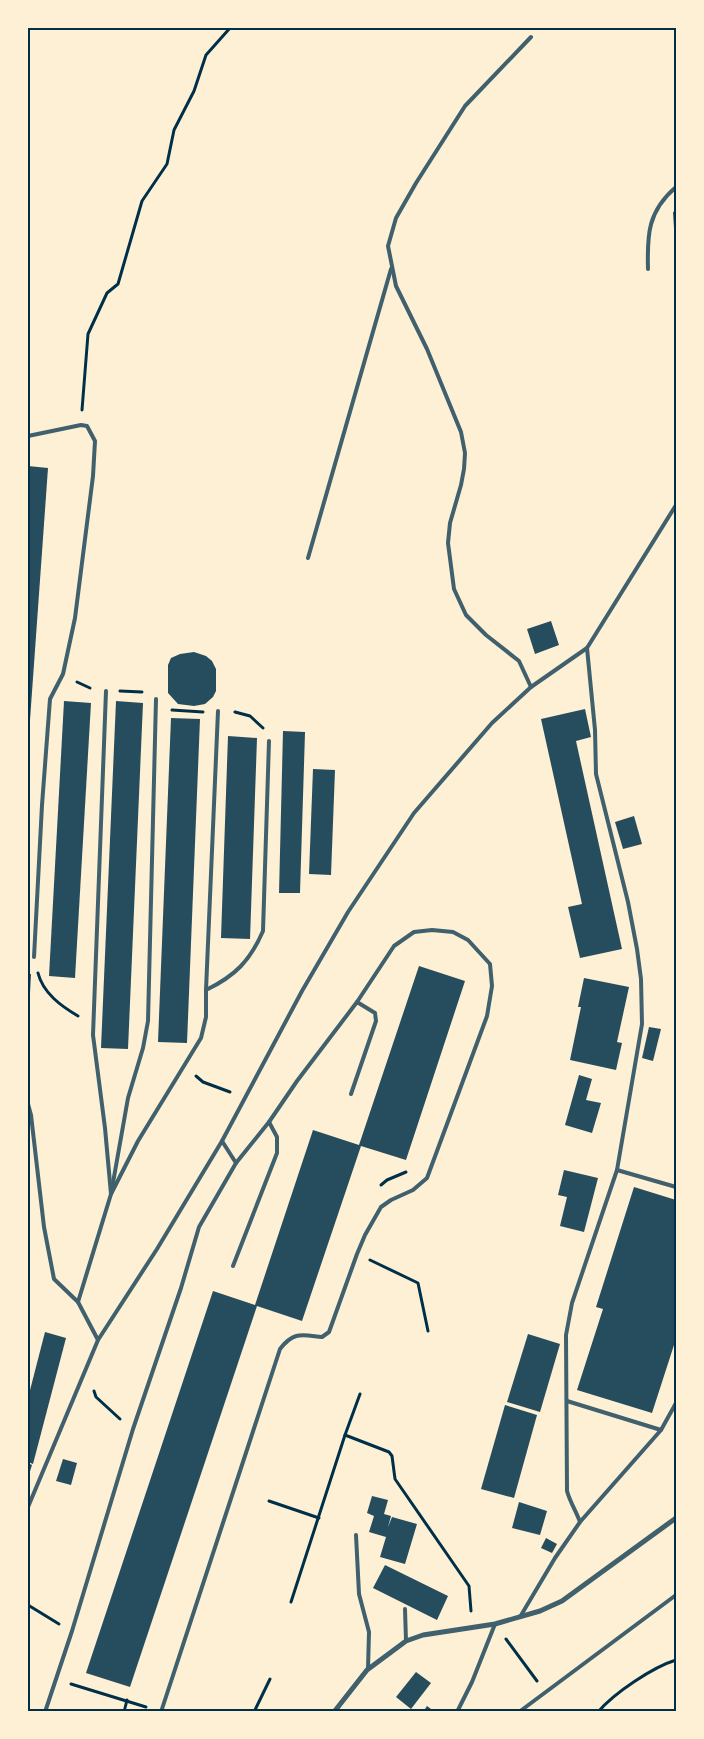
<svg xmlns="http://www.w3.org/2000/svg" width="704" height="1739" viewBox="0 0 704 1739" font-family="Roboto,sans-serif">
<rect width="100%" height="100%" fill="#fdf0d5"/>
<!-- building -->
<g fill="#264d5e">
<path d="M 676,211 L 676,245 L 675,245 L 673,212 Z"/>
<path d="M 28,466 L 48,468 L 29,734 L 28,734 Z"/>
<path d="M 551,621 L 559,645 L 535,654 L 527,629 Z"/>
<path d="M 194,652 L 206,656 L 212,661 L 216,669 L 216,691 L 213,697 L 205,704 L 194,706 L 178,704 L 168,693 L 168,665 L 171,658 L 180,654 Z"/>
<path d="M 64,701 L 91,703 L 75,978 L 49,976 Z"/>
<path d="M 116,701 L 143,703 L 128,1049 L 101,1048 Z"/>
<path d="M 585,709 L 591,737 L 576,741 L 622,949 L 580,958 L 568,907 L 582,904 L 541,719 Z"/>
<path d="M 171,718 L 200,719 L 187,1043 L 158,1042 Z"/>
<path d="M 283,731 L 305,732 L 300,893 L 279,893 Z"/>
<path d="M 228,736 L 257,738 L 250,939 L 221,938 Z"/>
<path d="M 313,769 L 335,770 L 331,875 L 309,874 Z"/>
<path d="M 634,816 L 642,844 L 623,849 L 615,822 Z"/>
<path d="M 419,966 L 465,981 L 406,1160 L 361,1146 L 302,1321 L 257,1306 L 130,1687 L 86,1673 L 213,1291 L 255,1305 L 313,1130 L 359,1145 Z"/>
<path d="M 28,974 L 31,974 L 30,993 L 28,993 Z"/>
<path d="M 584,978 L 629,987 L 617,1042 L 622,1043 L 616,1070 L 570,1060 L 581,1007 L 578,1007 Z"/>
<path d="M 649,1027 L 661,1029 L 653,1061 L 642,1058 Z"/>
<path d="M 579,1075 L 592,1079 L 586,1100 L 601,1103 L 592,1133 L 565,1125 Z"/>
<path d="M 564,1170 L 598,1178 L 584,1232 L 560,1226 L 567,1197 L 558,1195 Z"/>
<path d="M 634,1187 L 676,1200 L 676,1346 L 674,1345 L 652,1413 L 577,1390 L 603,1309 L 596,1307 Z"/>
<path d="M 45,1332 L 66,1338 L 33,1464 L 28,1462 L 28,1398 Z"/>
<path d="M 528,1334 L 560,1344 L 540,1412 L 507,1402 Z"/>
<path d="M 505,1405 L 537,1415 L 514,1498 L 481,1489 Z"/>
<path d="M 63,1459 L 77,1463 L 71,1485 L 56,1481 Z"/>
<path d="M 28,1463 L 32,1465 L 28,1478 Z"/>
<path d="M 372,1496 L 388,1500 L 384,1514 L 391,1516 L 388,1527 L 392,1517 L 417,1524 L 405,1564 L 380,1557 L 386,1537 L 369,1532 L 374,1516 L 367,1513 Z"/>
<path d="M 519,1502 L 547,1511 L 540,1535 L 512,1528 Z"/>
<path d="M 546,1538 L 557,1544 L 552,1553 L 541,1548 Z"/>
<path d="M 385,1565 L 448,1596 L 437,1620 L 373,1588 Z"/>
<path d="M 416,1672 L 431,1683 L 411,1709 L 396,1697 Z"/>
<path d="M 427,1706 L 435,1712 L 423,1712 Z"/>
</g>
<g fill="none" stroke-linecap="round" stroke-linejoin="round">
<!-- path -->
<g stroke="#003049" stroke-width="3">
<path d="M 82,410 L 88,334 L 107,293 L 118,284 L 142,201 L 167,164 L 174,130 L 194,91 L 206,55 L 230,28"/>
<path d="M 77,682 L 90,688"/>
<path d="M 120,691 L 142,692"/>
<path d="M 172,710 L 203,712"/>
<path d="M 235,712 L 250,716 L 263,728"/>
<path d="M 38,973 C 43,993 61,1006 78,1016"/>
<path d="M 196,1076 L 203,1082 L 230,1092"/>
<path d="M 381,1185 L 387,1180 L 406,1172"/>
<path d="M 370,1260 L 418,1283 L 428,1331"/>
<path d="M 94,1391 L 96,1397 L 120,1419"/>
<path d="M 345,1435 L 389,1452 L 392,1456 L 395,1479 L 469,1586 L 471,1611"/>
<path d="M 269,1501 L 319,1518"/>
<path d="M 291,1602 L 345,1435 L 360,1394"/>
<path d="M 28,1605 L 59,1624"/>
<path d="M 506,1639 L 537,1681"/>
<path d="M 71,1684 L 146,1707"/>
<path d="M 124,1712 L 127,1700"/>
<path d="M 254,1712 L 270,1679"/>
<path d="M 598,1712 C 614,1693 653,1667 676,1660"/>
</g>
<!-- service -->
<g stroke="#3f606c" stroke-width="4">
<path d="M 531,37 L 465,106 L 416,183 L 396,218 L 388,246 L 396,286 L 427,349 L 461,432 L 465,453 L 464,469 L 461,485 L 450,523 L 448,543 L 454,589 L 466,615 L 486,635 L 519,661 L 531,687"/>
<path d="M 648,269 C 647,234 648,211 676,187"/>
<path d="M 28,436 L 81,425 L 87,426 L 95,441 L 93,476 L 75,618 L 63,674 L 50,699 L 42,805 L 34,957"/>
<path d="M 308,558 L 391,269"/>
<path d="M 106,691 L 93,1035 L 105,1128 L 111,1194 L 138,1141 L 201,1038 L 206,1017 L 206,990 C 235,976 250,961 263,931 L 269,741"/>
<path d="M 206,990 L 218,711"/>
<path d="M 28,1104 L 31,1115 L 44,1227 L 54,1279 L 78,1302 L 98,1340 L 157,1249 L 222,1141 L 302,991 L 348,912 L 414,813 L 492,723 L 531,687 L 587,648 L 676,505"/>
<path d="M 222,1141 L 236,1163"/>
<path d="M 617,1170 L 676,1187"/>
<path d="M 233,1266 L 277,1153 L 277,1137 L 269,1122"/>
<path d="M 78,1302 L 111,1194 L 128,1098 L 143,1048 L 148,1021 L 156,699"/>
<path d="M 567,1401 L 661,1430"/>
<path d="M 28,1507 L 98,1340"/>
<path d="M 580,1522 L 661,1430 L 676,1403"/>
<path d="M 356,1535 L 359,1594 L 369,1632 L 368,1669"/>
<path d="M 405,1609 L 406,1641"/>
<path d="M 520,1617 L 555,1558 L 580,1522 C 576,1511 570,1502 567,1491 L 566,1335 L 572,1303 L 617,1170 L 642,1024 L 641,979 L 637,949 L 628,902 L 596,774 L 595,730 L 587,648"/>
<path d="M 45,1712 L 72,1631 L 133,1429 L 181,1288 L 199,1227 L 236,1163 L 269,1122 L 297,1081 L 357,1002 L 375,1013 L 376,1021 L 351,1094"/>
<path d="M 161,1712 L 280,1349 C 294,1331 302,1335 322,1337 L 329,1332 L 357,1254 L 365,1235 L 381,1207 L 391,1200 L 413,1190 L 427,1178 L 487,1016 L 492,986 L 490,964 L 468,940 L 453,932 L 432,930 L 414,932 L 394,946 L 357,1002"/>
<path d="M 457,1712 L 472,1682 L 495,1624"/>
<path d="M 519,1712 L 676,1595"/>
</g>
<!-- minor -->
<path stroke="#3f606c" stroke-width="5" d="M 334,1712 L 367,1670 L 406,1641 L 423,1635 L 495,1624 L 540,1611 L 562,1601 L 676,1518"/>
</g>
<!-- border -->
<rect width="704" height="1739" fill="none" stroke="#fdf0d5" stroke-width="58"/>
<rect x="29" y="29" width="646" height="1681" fill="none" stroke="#003049" stroke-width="2"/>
</svg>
